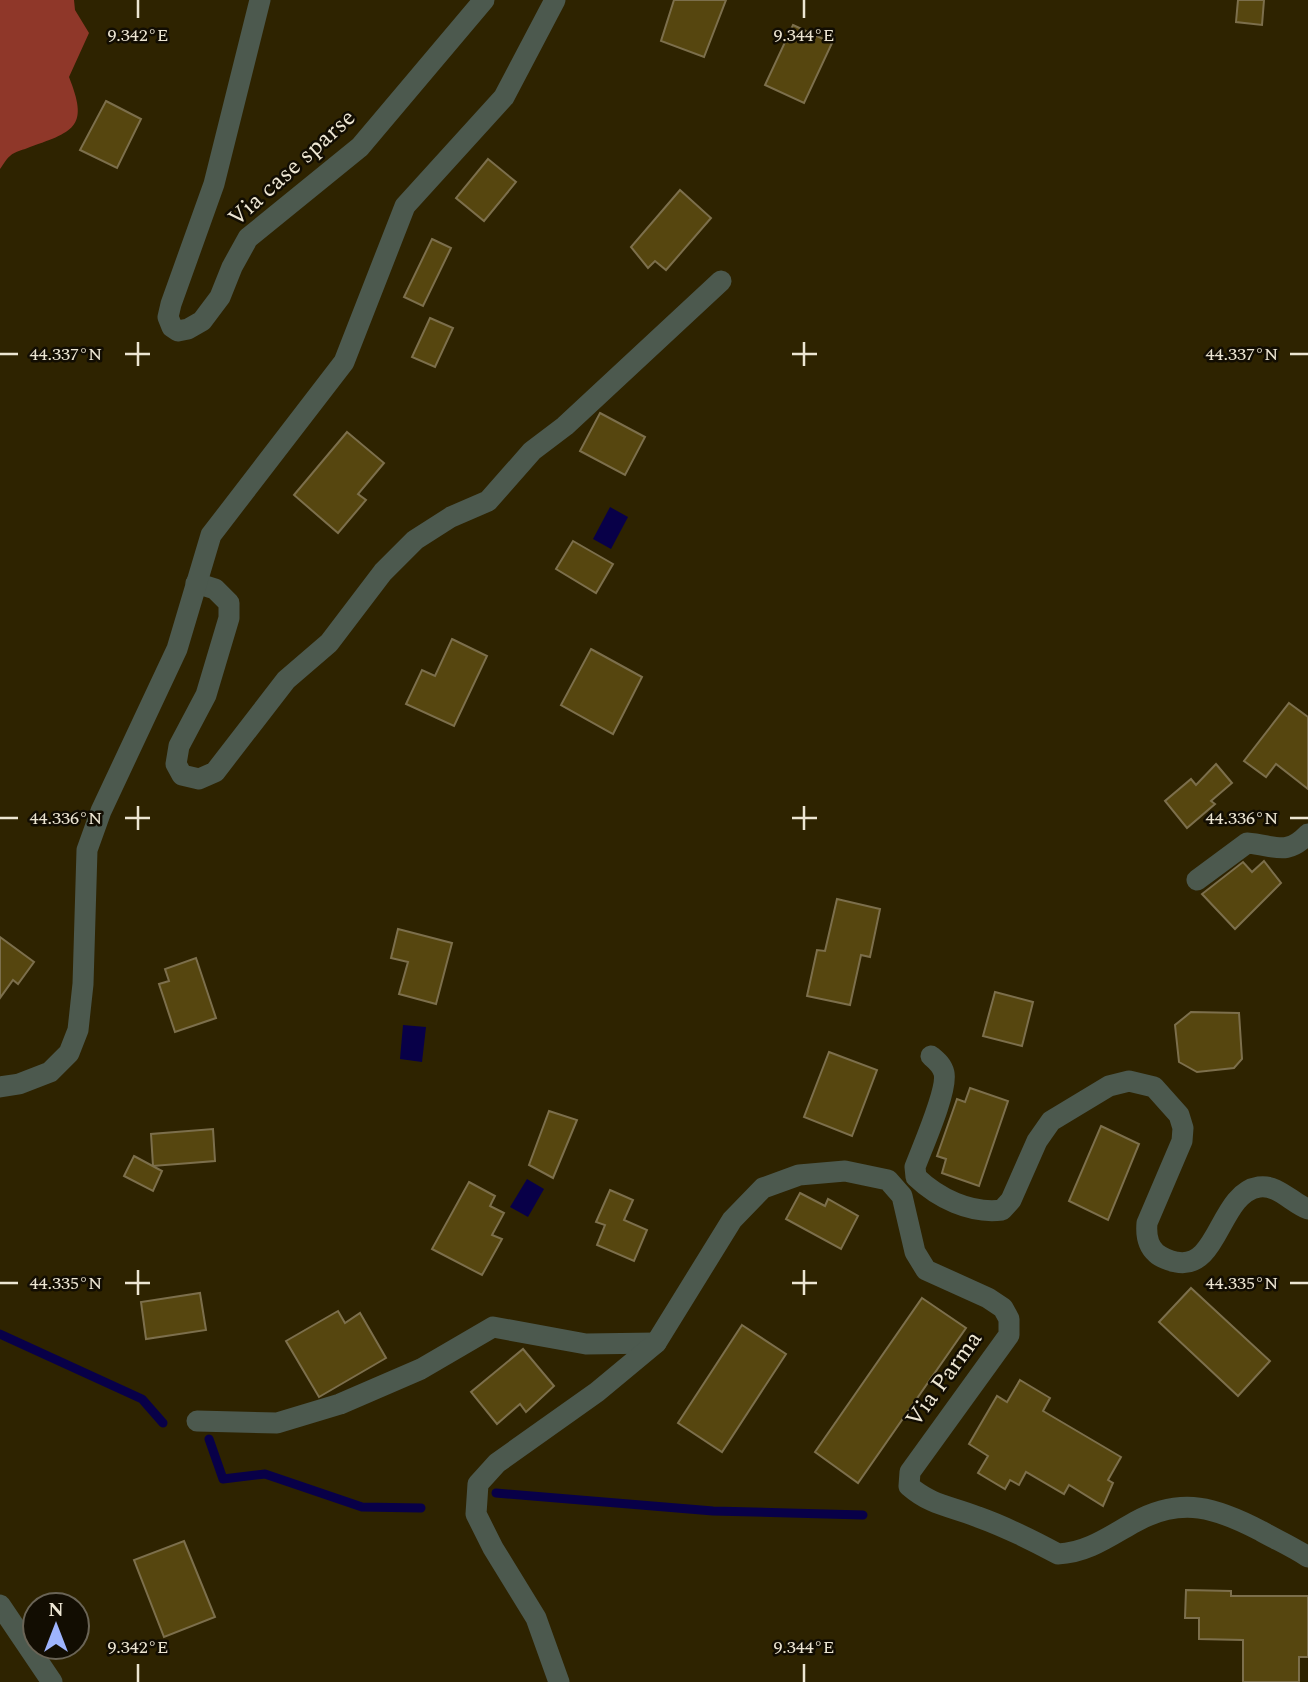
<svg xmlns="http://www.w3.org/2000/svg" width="1308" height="1682" viewBox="0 0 1308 1682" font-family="Spectral,serif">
<rect width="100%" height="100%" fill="#2e2300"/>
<!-- forest -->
<path fill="#8f3729" d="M 0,0 L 74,0 L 75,10 L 89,33 L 69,77 C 88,125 77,131 30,147 C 24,150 15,151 10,156 C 6,159 3,165 0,169 Z"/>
<!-- water -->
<g fill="#080048">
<path d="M 610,507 L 628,517 L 611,549 L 593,539 Z"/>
<path d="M 403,1025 L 426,1027 L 422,1062 L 400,1059 Z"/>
<path d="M 527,1179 L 544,1189 L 528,1217 L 510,1207 Z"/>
</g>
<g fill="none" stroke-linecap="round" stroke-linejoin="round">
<!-- stream -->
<g stroke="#080048" stroke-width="9">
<path d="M 0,1334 L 142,1399 L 163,1423"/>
<path d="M 209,1439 L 223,1479 L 265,1474 L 362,1507 L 421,1508"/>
<path d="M 496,1493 L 713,1511 L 863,1515"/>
</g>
</g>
<!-- building -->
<g fill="#56460f" stroke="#7c6f4c" stroke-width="2">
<path d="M 674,0 L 726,0 L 704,57 L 661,41 Z"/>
<path d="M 1238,0 L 1264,0 L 1262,25 L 1236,22 Z"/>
<path d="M 793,25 L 832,43 L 804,103 L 765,85 Z"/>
<path d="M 106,101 L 141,119 L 117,168 L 80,150 Z"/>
<path d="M 488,159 L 516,182 L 484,221 L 456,198 Z"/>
<path d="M 680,190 L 711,218 L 666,270 L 655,261 L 648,268 L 631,247 Z"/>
<path d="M 432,239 L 451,248 L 423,306 L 404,297 Z"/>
<path d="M 430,318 L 453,328 L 435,367 L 412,357 Z"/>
<path d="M 600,413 L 645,437 L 625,475 L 580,451 Z"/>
<path d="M 347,432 L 384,463 L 358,494 L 366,500 L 338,533 L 294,495 Z"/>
<path d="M 573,541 L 613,564 L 596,593 L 556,569 Z"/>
<path d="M 452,639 L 487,656 L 454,726 L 406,704 L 422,670 L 435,676 Z"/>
<path d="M 591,649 L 642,677 L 613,734 L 561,705 Z"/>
<path d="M 1289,703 L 1308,717 L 1308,789 L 1276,764 L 1266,777 L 1244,761 Z"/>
<path d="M 1216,764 L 1232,783 L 1211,801 L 1215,804 L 1187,828 L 1165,801 L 1191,779 L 1196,785 Z"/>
<path d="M 1264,861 L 1281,883 L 1235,929 L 1202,894 L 1243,862 L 1252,872 Z"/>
<path d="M 837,899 L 880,909 L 870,957 L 861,955 L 850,1005 L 807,996 L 817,950 L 825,951 Z"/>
<path d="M 398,929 L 452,943 L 436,1004 L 399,994 L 408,962 L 391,958 Z"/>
<path d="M 0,937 L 34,962 L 18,984 L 13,980 L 0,998 Z"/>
<path d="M 196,958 L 216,1018 L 175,1032 L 159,984 L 169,981 L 165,969 Z"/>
<path d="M 995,992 L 1033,1002 L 1022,1046 L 983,1036 Z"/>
<path d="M 1191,1012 L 1239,1013 L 1242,1059 L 1234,1068 L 1197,1072 L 1179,1062 L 1175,1025 Z"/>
<path d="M 829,1052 L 877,1070 L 852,1136 L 804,1117 Z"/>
<path d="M 970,1088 L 1008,1101 L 979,1186 L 942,1173 L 946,1159 L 937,1156 L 957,1099 L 965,1102 Z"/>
<path d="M 549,1111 L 577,1120 L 553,1178 L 529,1165 Z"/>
<path d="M 1101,1126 L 1139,1144 L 1108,1220 L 1069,1201 Z"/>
<path d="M 213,1129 L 215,1161 L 153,1166 L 151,1134 Z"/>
<path d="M 134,1156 L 162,1171 L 153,1191 L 124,1176 Z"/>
<path d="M 469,1182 L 495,1196 L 490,1206 L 504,1213 L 492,1235 L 502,1239 L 482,1275 L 432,1249 Z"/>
<path d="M 610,1190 L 633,1200 L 624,1220 L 647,1230 L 634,1261 L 597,1245 L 605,1225 L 596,1222 Z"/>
<path d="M 800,1193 L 825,1206 L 828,1199 L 858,1216 L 841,1249 L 786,1219 Z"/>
<path d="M 1191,1288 L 1270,1361 L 1238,1396 L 1159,1322 Z"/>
<path d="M 200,1293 L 206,1330 L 146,1339 L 141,1302 Z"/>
<path d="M 922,1298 L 966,1328 L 858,1483 L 815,1452 Z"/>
<path d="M 338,1311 L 345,1323 L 360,1313 L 386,1358 L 319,1397 L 286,1341 Z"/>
<path d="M 742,1325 L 786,1354 L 722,1452 L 678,1423 Z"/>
<path d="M 523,1349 L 554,1386 L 526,1412 L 520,1404 L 497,1424 L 471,1392 Z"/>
<path d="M 1020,1380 L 1050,1398 L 1043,1411 L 1121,1457 L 1108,1480 L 1113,1483 L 1103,1506 L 1069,1485 L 1064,1494 L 1026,1472 L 1019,1485 L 1010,1480 L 1005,1489 L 978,1473 L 988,1456 L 969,1444 L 997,1396 L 1007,1402 Z"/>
<path d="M 184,1541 L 215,1617 L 164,1637 L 134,1560 Z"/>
<path d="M 1186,1590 L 1231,1591 L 1231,1596 L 1308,1596 L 1308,1657 L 1299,1657 L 1299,1682 L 1243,1682 L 1243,1640 L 1199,1639 L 1199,1618 L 1185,1618 Z"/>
</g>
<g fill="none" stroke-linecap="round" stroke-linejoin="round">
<!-- minor -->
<g stroke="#4c594e" stroke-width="21">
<path d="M 260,0 L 214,184 L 171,304 L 168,317 L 172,327 L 178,331 L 188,329 L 202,321 L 220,297 L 232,267 L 248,238 L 360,147 L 484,0"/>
<path d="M 196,583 L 215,589 L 229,603 L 229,618 L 206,695 L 179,746 L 176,764 L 182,775 L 199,779 L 215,772 L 286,680 L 329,643 L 383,572 L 415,540 L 451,517 L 488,501 L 532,451 L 565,426 L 721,281"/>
<path d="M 1197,880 L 1247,843 C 1275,845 1286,857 1308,834"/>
<path d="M 931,1056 C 937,1061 942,1065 944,1073 C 948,1090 922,1148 915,1167 L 916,1177 C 938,1198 970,1214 1002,1210 L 1011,1200 L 1037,1141 L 1051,1121 L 1109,1086 L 1129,1081 L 1154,1087 L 1179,1115 L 1183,1128 L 1182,1141 L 1147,1223 C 1146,1234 1147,1245 1156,1253 C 1160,1257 1170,1261 1176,1262 C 1219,1271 1219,1193 1259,1187 C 1277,1184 1292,1203 1308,1209"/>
<path d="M 0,1087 L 19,1084 L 50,1072 L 69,1053 L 78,1030 L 83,984 L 87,850 L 101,811 L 177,649 L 211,535 L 344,362 L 405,206 L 504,97 L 555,0"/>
<path d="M 197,1421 L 277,1423 L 340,1404 L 421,1369 L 493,1327 L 586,1344 L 656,1343"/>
<path d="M 0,1605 L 52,1682"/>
<path d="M 559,1682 L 536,1618 L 493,1548 L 476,1514 L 478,1484 L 497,1463 L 597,1392 L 656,1343 L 732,1220 L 763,1188 L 799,1175 L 845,1171 L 888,1180 L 902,1196 L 915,1252 L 926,1270 L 988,1298 L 1003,1308 L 1009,1319 L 1009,1335 L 910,1472 L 909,1486 C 932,1506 951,1506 978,1517 C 1006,1527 1032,1540 1058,1554 C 1087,1553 1110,1536 1135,1522 C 1182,1496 1217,1508 1261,1531 C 1277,1540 1293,1547 1308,1557"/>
</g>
</g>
<!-- ticks -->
<path fill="none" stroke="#ede6d3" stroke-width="2.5" d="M 138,0 L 138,18M 804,0 L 804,18M 138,342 L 138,366M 804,342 L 804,366M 0,354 L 18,354M 125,354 L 150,354M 792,354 L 817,354M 1290,354 L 1308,354M 138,806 L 138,830M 804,806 L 804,830M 0,818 L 18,818M 125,818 L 150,818M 792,818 L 817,818M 1290,818 L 1308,818M 138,1270 L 138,1295M 804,1270 L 804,1295M 0,1283 L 18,1283M 125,1283 L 150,1283M 792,1283 L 817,1283M 1290,1283 L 1308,1283M 138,1664 L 138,1682M 804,1664 L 804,1682"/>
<g text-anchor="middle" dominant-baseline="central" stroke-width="5" stroke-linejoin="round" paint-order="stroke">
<!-- street labels -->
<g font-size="24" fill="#ede6d3" stroke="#120d02">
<text transform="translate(292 168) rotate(-42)">Via case sparse</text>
<text transform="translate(944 1379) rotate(-54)">Via Parma</text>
</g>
</g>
<g font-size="18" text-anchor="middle" fill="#ede6d3" stroke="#120d02" stroke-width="5" stroke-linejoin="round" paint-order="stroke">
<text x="138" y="41">9.342°E</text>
<text x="804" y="41">9.344°E</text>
<text x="66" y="360">44.337°N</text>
<text x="1242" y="360">44.337°N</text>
<text x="66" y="824">44.336°N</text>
<text x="1242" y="824">44.336°N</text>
<text x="66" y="1289">44.335°N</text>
<text x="1242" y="1289">44.335°N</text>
<text x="138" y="1653">9.342°E</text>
<text x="804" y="1653">9.344°E</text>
</g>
<!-- north arrow -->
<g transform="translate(56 1626)"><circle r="33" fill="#120d02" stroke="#6a6456" stroke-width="2"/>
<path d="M0-5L12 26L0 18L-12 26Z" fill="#9eb4fd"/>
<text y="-10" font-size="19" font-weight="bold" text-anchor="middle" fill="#ede6d3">N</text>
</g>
</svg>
